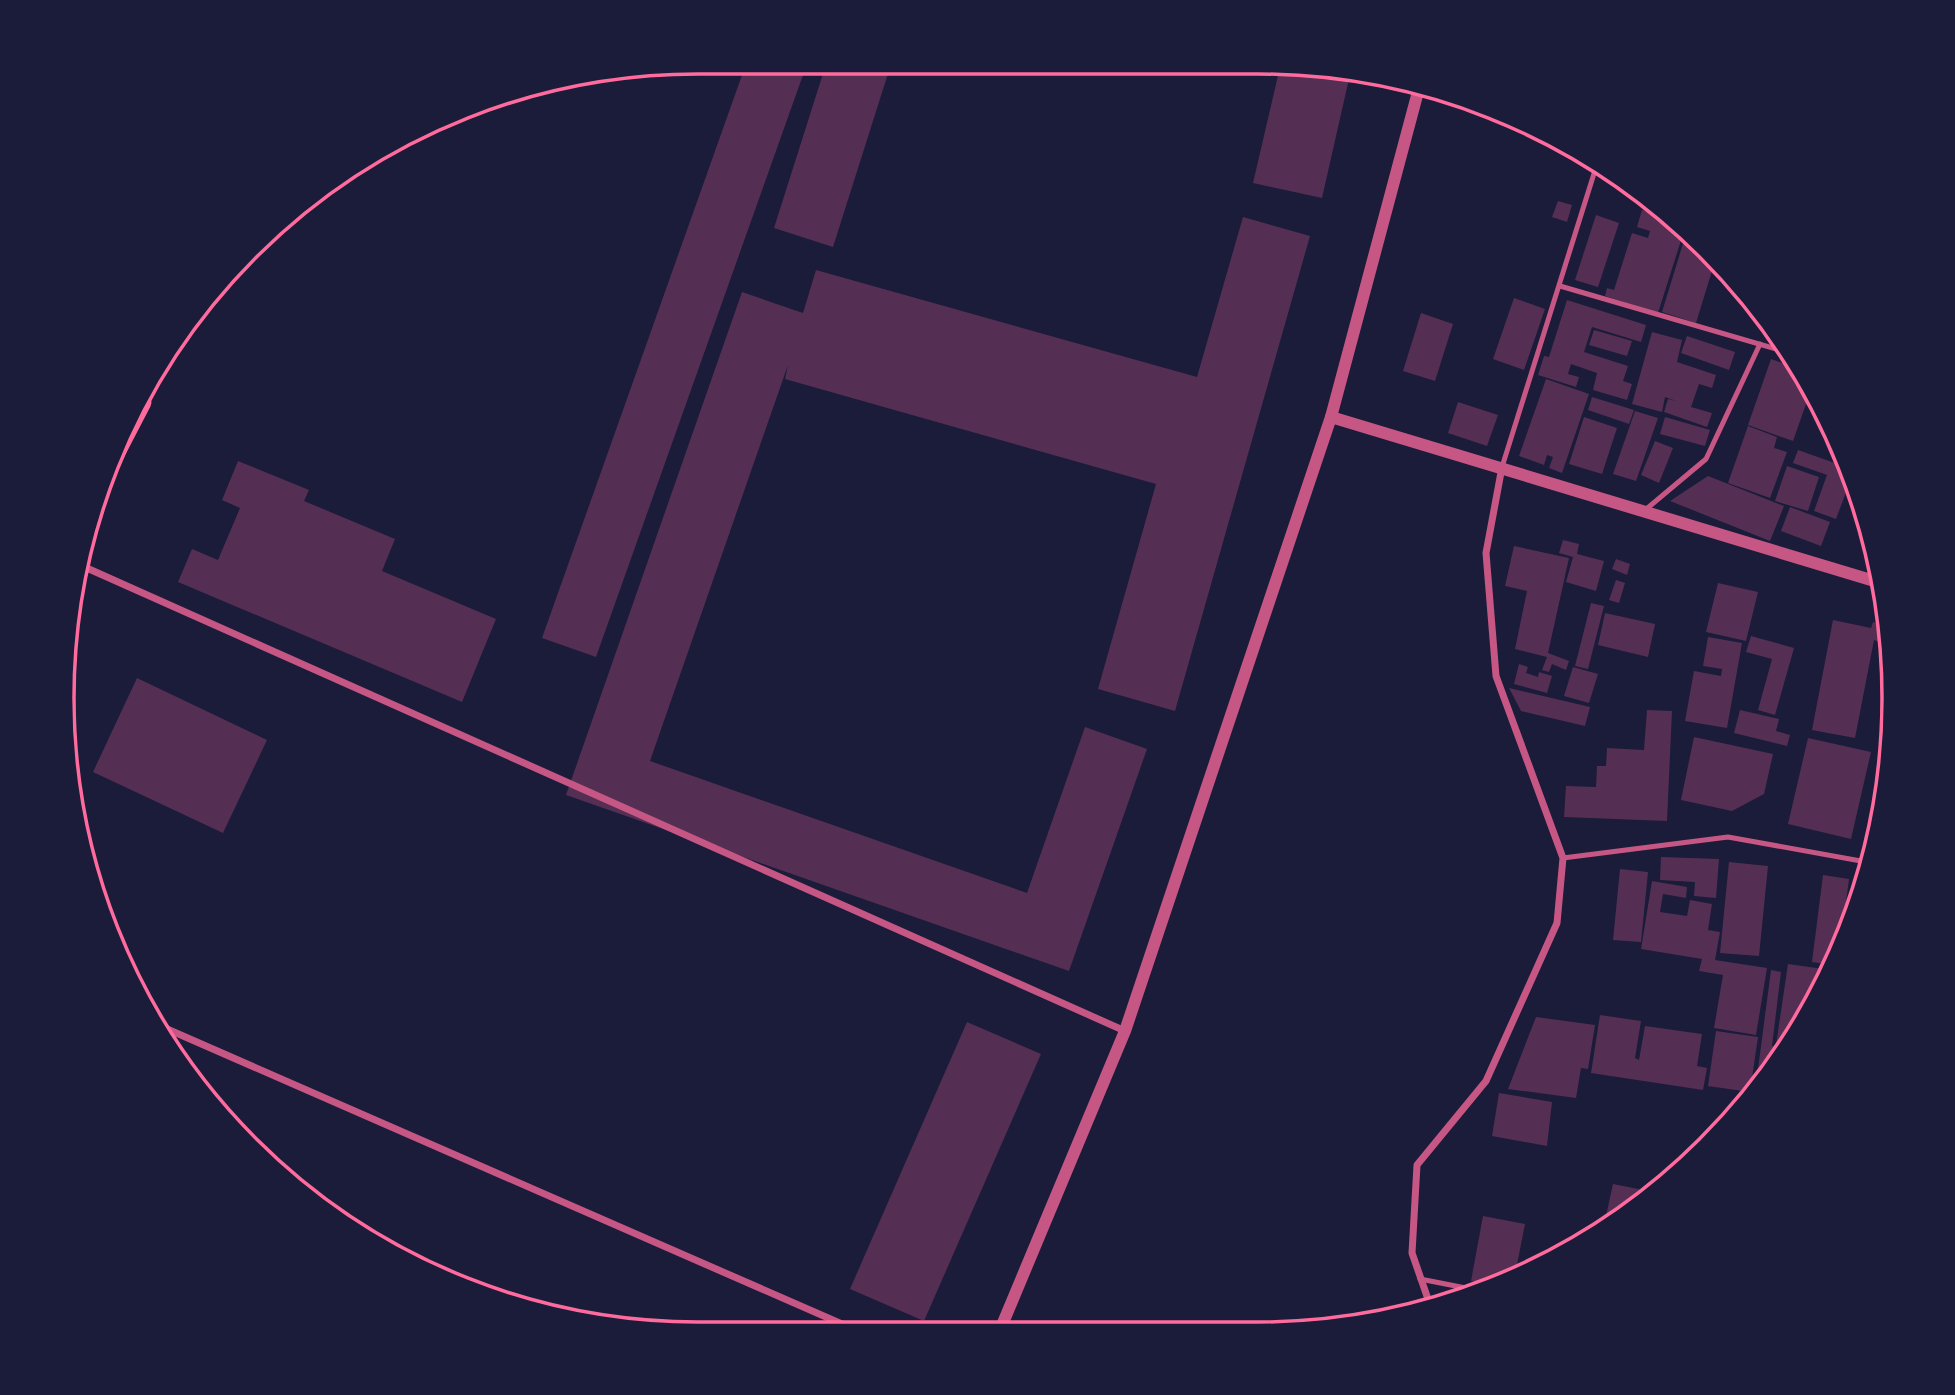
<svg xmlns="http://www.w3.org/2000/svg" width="1955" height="1395" viewBox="0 0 1955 1395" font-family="Merriweather,serif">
<rect width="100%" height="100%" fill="#1b1b3a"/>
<!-- building -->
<g fill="#542f53">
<path d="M 747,61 L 808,61 L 596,657 L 542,638 Z"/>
<path d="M 827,61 L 892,61 L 833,247 L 774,228 Z"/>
<path d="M 1267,62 L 1351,70 L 1322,198 L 1253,183 L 1280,67 Z"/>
<path d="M 1554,138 L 1576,147 L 1585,154 L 1583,160 L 1569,156 L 1572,148 L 1552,141 Z"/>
<path d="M 1558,201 L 1572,205 L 1567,222 L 1552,217 Z"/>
<path d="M 1642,210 L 1659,215 L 1683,234 L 1658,313 L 1605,296 L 1607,288 L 1614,290 L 1632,233 L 1648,238 L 1650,231 L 1637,227 Z"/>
<path d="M 1596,215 L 1619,223 L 1598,287 L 1575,280 Z"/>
<path d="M 1243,217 L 1310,236 L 1175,711 L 1098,689 L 1156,484 L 785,379 L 788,365 L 650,761 L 1027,893 L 1085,727 L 1147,749 L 1069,971 L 566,795 L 742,292 L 803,313 L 816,270 L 1197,377 Z"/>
<path d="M 1685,237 L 1715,261 L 1696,323 L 1662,312 Z"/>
<path d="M 1514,298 L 1545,309 L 1524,370 L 1493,359 Z"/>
<path d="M 1567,300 L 1646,325 L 1641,342 L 1592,327 L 1584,352 L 1628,366 L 1623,381 L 1632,384 L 1627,400 L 1593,390 L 1597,373 L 1571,364 L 1568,374 L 1579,377 L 1576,387 L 1538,375 L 1544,356 L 1549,357 Z"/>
<path d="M 1421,313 L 1453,324 L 1435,381 L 1403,371 Z"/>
<path d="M 1594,330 L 1632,341 L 1627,356 L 1589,345 Z"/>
<path d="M 1652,332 L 1682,340 L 1677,362 L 1716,375 L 1712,388 L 1699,384 L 1691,407 L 1712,413 L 1707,427 L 1664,412 L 1668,399 L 1676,401 L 1665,397 L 1662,412 L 1632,404 Z"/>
<path d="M 1687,336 L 1735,352 L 1729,370 L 1681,353 Z"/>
<path d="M 1771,359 L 1802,370 L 1812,387 L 1793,441 L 1748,425 Z"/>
<path d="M 1546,379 L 1589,394 L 1562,473 L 1549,468 L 1553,457 L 1547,455 L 1544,465 L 1519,456 Z"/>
<path d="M 1592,397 L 1634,410 L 1629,424 L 1588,410 Z"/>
<path d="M 1458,402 L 1498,415 L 1487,446 L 1448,433 Z"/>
<path d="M 1635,411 L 1658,418 L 1636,481 L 1613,474 Z"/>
<path d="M 1584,417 L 1617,428 L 1602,474 L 1569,464 Z"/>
<path d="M 1665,417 L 1710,430 L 1705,446 L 1660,434 Z"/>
<path d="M 1748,426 L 1777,437 L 1774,448 L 1787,452 L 1770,498 L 1728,483 Z"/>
<path d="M 1655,441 L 1673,448 L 1659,483 L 1641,475 Z"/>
<path d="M 1798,450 L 1849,468 L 1852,476 L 1836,519 L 1814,511 L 1827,475 L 1793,463 Z"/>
<path d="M 238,461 L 309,490 L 304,501 L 395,539 L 382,571 L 496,619 L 462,702 L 178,582 L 192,549 L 218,560 L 240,508 L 222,500 Z"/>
<path d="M 1787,466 L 1819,477 L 1808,511 L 1775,501 Z"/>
<path d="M 1708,476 L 1784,506 L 1770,541 L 1670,501 Z"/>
<path d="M 1790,507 L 1830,522 L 1821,546 L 1781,531 Z"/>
<path d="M 1563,540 L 1579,544 L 1577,554 L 1604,561 L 1596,591 L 1566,582 L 1573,557 L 1559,553 Z"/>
<path d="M 1514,546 L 1569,558 L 1548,653 L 1569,661 L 1566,670 L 1552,664 L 1549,672 L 1542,670 L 1547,657 L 1515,649 L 1527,591 L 1505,586 Z"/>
<path d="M 1616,559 L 1630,564 L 1627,575 L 1612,569 Z"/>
<path d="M 1616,580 L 1625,583 L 1619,603 L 1609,600 Z"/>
<path d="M 1718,583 L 1758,592 L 1746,641 L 1706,632 Z"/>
<path d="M 1591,603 L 1604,606 L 1588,669 L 1575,666 Z"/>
<path d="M 1605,613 L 1655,624 L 1648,657 L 1598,645 Z"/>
<path d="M 1833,620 L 1871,628 L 1873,622 L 1889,627 L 1890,656 L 1883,654 L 1886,644 L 1874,640 L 1855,738 L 1812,730 Z"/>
<path d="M 1751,636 L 1794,648 L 1775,715 L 1758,710 L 1772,659 L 1746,652 Z"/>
<path d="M 1708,637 L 1742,643 L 1727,728 L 1685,721 L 1694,671 L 1721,676 L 1722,669 L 1703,666 Z"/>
<path d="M 1519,664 L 1528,667 L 1526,673 L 1538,677 L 1539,672 L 1552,676 L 1547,693 L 1514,684 Z"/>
<path d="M 1573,667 L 1598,674 L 1589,703 L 1564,696 Z"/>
<path d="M 137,678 L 267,740 L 223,833 L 93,772 Z"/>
<path d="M 1509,688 L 1590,707 L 1585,726 L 1521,711 Z"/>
<path d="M 1647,710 L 1672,711 L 1667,821 L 1564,817 L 1566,786 L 1596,787 L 1597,766 L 1606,766 L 1607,748 L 1644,750 Z"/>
<path d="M 1740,710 L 1779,719 L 1776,731 L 1790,735 L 1787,746 L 1734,733 Z"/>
<path d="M 1694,737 L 1773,754 L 1764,794 L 1732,811 L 1681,800 Z"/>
<path d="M 1808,738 L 1871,752 L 1851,839 L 1788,824 Z"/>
<path d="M 1661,857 L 1719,859 L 1716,898 L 1694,896 L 1695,882 L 1660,880 Z"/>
<path d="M 1729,862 L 1768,866 L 1759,956 L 1720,953 Z"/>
<path d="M 1620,869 L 1648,872 L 1641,942 L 1613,940 Z"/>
<path d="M 1823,875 L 1849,879 L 1840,948 L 1833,965 L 1812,962 Z"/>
<path d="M 1652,881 L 1687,887 L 1686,898 L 1663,894 L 1660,912 L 1687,916 L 1690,900 L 1712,904 L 1708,930 L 1720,932 L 1715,960 L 1767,968 L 1756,1035 L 1714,1028 L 1723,975 L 1699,971 L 1702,959 L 1641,949 Z"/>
<path d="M 1788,964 L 1831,970 L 1786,1046 L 1776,1045 Z"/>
<path d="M 1771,970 L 1781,972 L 1772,1046 L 1785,1048 L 1755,1092 Z"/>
<path d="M 1600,1015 L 1641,1021 L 1635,1058 L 1639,1060 L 1645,1026 L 1702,1034 L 1697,1066 L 1707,1068 L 1703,1090 L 1591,1073 Z"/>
<path d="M 1536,1017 L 1595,1025 L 1588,1069 L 1581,1068 L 1576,1098 L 1508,1089 Z"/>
<path d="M 967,1022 L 1041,1054 L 924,1321 L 850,1289 Z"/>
<path d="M 1716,1031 L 1758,1037 L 1750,1092 L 1708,1086 Z"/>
<path d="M 1499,1093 L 1552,1102 L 1547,1146 L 1492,1136 Z"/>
<path d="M 1613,1184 L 1653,1192 L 1604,1225 Z"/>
<path d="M 1483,1216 L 1525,1224 L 1515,1275 L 1487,1284 L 1471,1281 Z"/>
</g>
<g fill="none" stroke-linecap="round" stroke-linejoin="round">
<!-- service -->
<g stroke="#c65784" stroke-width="5">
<path d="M 1560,286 L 1790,353"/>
<path d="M 1502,467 L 1597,164"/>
<path d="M 1644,511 L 1706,459 L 1760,344"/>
<path d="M 1563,858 L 1728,837 L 1872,863"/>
<path d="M 1420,1279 L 1471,1289"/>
</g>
<!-- minor -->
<g stroke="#c65784" stroke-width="7">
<path d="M 80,565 L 1125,1031"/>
<path d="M 158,1025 L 858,1331"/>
<path d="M 1429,1302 L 1412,1253 L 1417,1165 L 1486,1081 L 1557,923 L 1563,858 L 1496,676 L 1486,553 L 1502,467"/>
</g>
<!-- tertiary -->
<g stroke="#c65784" stroke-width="12">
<path d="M 1331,417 L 1881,583"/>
<path d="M 1000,1330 L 1125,1031 L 1331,417 L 1419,88"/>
</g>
<!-- trunk -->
<path stroke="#ff6b9d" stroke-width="19" d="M 103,477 L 142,402"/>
</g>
<!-- crop -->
<path d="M0 0H1955V1395H0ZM698 74H1258A624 624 0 0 1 1882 698V698A624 624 0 0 1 1258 1322H698A624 624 0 0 1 74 698V698A624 624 0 0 1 698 74Z" fill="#1b1b3a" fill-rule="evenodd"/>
<path fill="none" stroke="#ff6b9d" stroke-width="3.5" d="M698 74H1258A624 624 0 0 1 1882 698V698A624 624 0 0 1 1258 1322H698A624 624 0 0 1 74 698V698A624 624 0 0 1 698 74Z"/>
</svg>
